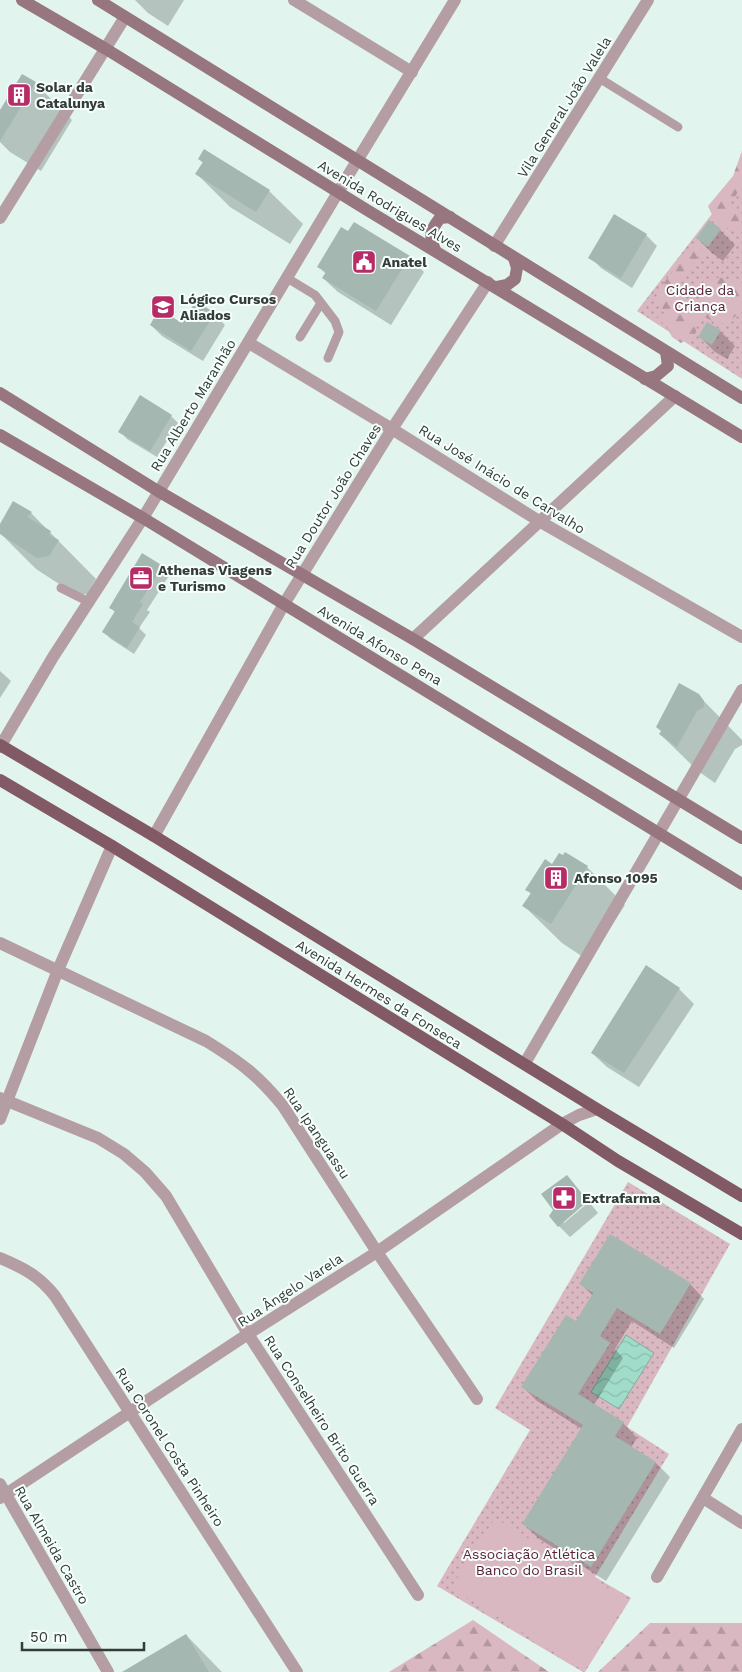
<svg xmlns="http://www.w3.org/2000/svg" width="742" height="1672" viewBox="0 0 742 1672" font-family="'Work Sans',sans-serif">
<defs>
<pattern id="green-dots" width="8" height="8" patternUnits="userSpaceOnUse" patternTransform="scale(1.25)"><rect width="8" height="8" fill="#dab8c1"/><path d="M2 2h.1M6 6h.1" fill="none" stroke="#b2979e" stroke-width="1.8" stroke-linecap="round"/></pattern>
<pattern id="forest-firs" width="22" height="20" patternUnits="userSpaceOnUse" patternTransform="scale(1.25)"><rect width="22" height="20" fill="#dab8c1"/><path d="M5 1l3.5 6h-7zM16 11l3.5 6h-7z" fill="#b2979e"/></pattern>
<pattern id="water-waves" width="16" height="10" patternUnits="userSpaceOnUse" patternTransform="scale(1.25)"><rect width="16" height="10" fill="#a0dcc9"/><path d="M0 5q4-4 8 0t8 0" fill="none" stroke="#8abead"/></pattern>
</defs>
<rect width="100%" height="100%" fill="#e1f4ee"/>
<!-- green -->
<g fill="url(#green-dots)">
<path d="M 742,175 L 742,379 L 637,311 Z"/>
<path d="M 628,1182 L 730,1244 L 627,1427 L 669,1454 L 595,1577 L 631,1598 L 585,1672 L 583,1672 L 437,1586 L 530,1430 L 495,1408 Z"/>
</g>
<!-- forest -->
<g fill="url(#forest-firs)">
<path d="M 742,151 L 742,200 L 738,192 L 730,204 L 737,206 C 736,217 742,219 738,231 C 720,226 716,225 708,206 L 733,176 Z"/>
<path d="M 694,243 L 702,248 L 706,253 L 698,256 L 679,285 L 686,299 L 694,304 L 700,302 L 704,281 C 718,275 731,277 742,289 C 742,313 742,315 719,325 L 705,317 L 697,325 L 695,336 L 681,343 L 672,337 L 666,325 L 654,317 L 661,318 L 665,314 L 654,296 Z"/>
<path d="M 473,1620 L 549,1672 L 389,1672 Z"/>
<path d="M 650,1623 L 742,1623 L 742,1672 L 598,1672 Z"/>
</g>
<!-- pitch -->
<path fill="#dab8c1" d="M 495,1518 L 627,1600 L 584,1671 L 451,1588 Z"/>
<!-- water -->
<path fill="url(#water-waves)" stroke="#80ac9e" d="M 626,1335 L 654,1353 L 619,1409 L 591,1392 Z"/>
<!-- shadow -->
<g fill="#0003">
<path d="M 135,0 L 184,0 L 168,26 L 148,13 Z"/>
<path d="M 35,83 L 72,120 L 41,171 L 10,152 L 0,142 L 0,109 L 2,110 Z"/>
<path d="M 199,159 L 269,191 L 303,224 L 290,244 L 230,207 L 197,174 L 203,163 Z"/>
<path d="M 615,216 L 646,235 L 657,246 L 632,288 L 601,268 L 590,257 Z"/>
<path d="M 709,222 L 720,230 L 735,245 L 723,261 L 712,253 L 697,238 Z"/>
<path d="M 409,257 L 424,272 L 391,325 L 338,292 L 323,278 L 326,274 L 319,267 Z"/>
<path d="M 214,314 L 225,325 L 203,361 L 162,336 L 151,325 L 183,325 Z"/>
<path d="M 720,331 L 735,346 L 727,359 L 715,352 L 700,337 Z"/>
<path d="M 171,416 L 178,423 L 157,457 L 127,439 L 120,431 Z"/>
<path d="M 13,503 L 31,513 L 96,579 L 87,594 L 76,595 L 36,569 L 0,533 L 0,527 Z"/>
<path d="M 142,555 L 162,567 L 170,574 L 147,610 L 150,612 L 139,628 L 146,635 L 134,654 L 111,639 L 104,632 L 116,613 L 110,607 Z"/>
<path d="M 0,671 L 11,681 L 0,698 Z"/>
<path d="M 698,695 L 742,740 L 742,745 L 735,749 L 715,783 L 698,771 L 660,734 Z"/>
<path d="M 552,866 L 587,867 L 625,905 L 589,961 L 562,943 L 524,906 L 531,894 L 527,889 Z"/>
<path d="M 679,989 L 694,1004 L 639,1087 L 607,1067 L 592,1053 Z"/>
<path d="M 567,1177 L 588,1200 L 563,1221 L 564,1223 L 589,1202 L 598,1213 L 570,1237 L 559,1226 Z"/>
<path d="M 581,1284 L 690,1284 L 704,1299 L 674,1348 L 632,1321 L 615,1349 L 623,1358 L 594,1405 L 623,1423 L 637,1438 L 631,1448 L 656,1463 L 670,1477 L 606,1581 L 538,1538 L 524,1524 L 582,1429 L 537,1401 L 523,1387 L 576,1323 L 593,1296 Z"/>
<path d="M 186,1635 L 222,1672 L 132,1672 Z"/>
</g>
<!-- building -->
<g fill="#a5b7b1">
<path d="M 22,74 L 36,82 L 0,141 L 0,110 Z"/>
<path d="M 204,149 L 270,190 L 256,212 L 195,174 L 203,162 L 198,159 Z"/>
<path d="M 614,214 L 647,234 L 621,278 L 588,258 Z"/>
<path d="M 709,220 L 721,229 L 708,247 L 696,238 Z"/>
<path d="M 354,222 L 410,256 L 376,311 L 322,278 L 326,272 L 317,267 L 341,227 L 348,231 Z"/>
<path d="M 196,301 L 215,313 L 191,351 L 150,325 L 159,309 L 182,323 Z"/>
<path d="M 707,322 L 721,330 L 712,345 L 698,337 Z"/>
<path d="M 140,395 L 172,415 L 150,451 L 118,432 Z"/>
<path d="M 13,501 L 32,512 L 27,517 L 51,531 L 49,535 L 59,540 L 49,556 L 37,558 L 0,534 L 0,524 Z"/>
<path d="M 142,553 L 163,566 L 140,602 L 143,604 L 132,622 L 140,627 L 127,648 L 102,632 L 115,611 L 109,608 Z"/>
<path d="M 679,683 L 699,694 L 704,701 L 704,707 L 697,711 L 677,747 L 659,734 L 661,731 L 656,727 Z"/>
<path d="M 565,852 L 588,866 L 551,924 L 522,906 L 531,893 L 525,890 L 545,859 L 552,864 L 559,853 L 563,855 Z"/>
<path d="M 646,965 L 680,988 L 624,1073 L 591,1053 Z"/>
<path d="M 567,1175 L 588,1201 L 558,1227 L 549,1216 L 553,1210 L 541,1194 Z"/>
<path d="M 610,1234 L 691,1283 L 660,1334 L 617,1308 L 600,1336 L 610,1343 L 578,1394 L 624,1422 L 615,1436 L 656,1462 L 591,1567 L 522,1524 L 583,1425 L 521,1387 L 566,1315 L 576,1321 L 593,1293 L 579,1284 Z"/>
<path d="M 186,1634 L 209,1672 L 122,1672 Z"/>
</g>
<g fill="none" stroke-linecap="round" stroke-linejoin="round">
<!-- service -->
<g stroke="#b59da4" stroke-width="9">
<path d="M 599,78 L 678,127"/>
<path d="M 287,278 L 315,295 L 335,321 L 339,332 L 328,358"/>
<path d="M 300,337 L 321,303"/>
<path d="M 61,588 L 89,602"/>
</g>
<!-- minor -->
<g stroke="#b59da4" stroke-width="12">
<path d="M 294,0 L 412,72"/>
<path d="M 0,218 L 125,17"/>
<path d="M 494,246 L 648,0"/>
<path d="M 249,343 L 392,429 L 539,521 L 742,637"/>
<path d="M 413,639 L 675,396"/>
<path d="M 154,836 L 284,604 L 392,429 L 488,282"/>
<path d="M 0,943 L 206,1041 C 240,1062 258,1075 283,1106 L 377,1252 L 477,1399"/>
<path d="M 525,1063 L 742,690"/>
<path d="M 0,1098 L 98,1138 L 124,1154 L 145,1172 L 166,1196 L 248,1334 L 418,1595"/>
<path d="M 0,1119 L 58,970 L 112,846"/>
<path d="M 0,1258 C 24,1268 39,1276 55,1296 L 297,1672"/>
<path d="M 0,1484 L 108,1672"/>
<path d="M 0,1498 L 248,1334 L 377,1252 L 562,1124 L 579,1115 L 597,1109"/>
<path d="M 703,1498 L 742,1523"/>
<path d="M 657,1577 L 742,1429"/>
</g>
<!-- tertiary -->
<path stroke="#b59da4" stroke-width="12" d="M 0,747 L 53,657 L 143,518 L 349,174 L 455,0"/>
<!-- secondary -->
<g stroke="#987680" stroke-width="12">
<path d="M 22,0 L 106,49 L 367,210 L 742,437"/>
<path d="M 98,0 L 742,398"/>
<path d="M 435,250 C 429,235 430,231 440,218 L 450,217"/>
<path d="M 497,287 L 507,285 L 515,279 L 517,268 L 514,258"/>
<path d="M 645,379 L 656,376 L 668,366 L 666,352"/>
<path d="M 0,393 L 158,491 L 413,639 L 742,838"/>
<path d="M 0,435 L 143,518 L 742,884"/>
</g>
<!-- primary -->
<g stroke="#825a66" stroke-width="12">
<path d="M 0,745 L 154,836 L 597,1109 L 742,1196"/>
<path d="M 0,780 L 112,846 L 562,1124 L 618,1161 L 742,1234"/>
</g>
</g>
<!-- icons -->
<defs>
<symbol id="building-square" viewBox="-11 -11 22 22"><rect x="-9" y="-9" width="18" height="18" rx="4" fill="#b72c68" stroke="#f7fffc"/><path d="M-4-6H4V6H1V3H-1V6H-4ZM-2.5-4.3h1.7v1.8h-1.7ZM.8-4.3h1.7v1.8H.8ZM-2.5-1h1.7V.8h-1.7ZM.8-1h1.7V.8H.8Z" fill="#fff"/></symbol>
<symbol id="civic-square" viewBox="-11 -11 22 22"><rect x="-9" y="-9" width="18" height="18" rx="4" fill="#b72c68" stroke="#f7fffc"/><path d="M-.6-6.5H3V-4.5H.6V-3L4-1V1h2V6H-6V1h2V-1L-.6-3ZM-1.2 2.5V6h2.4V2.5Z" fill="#fff"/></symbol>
<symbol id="school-square" viewBox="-11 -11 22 22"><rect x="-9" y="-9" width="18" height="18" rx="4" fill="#b72c68" stroke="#f7fffc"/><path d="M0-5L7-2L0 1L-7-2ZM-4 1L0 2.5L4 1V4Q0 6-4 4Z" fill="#fff"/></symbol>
<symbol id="office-square" viewBox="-11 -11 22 22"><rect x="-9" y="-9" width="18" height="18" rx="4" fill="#b72c68" stroke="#f7fffc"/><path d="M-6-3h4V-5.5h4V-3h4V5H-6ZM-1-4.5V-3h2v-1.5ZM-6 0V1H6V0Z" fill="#fff"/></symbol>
<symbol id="pharmacy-square" viewBox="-11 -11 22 22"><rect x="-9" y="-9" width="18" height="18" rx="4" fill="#b72c68" stroke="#f7fffc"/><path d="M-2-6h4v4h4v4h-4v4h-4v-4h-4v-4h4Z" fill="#fff"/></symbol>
</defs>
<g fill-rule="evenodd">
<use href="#building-square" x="5" y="81" width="28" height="28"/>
<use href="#civic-square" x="350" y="248" width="28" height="28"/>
<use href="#school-square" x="149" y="293" width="28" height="28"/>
<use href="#office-square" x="127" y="564" width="28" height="28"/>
<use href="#building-square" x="542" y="864" width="28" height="28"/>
<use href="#pharmacy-square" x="550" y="1184" width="28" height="28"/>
</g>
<g text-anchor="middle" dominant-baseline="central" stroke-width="4" stroke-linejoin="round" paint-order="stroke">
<!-- poi labels -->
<g font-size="14" font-weight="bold" fill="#343c39" stroke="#f7fffc" text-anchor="start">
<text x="36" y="87">Solar da<tspan x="36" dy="16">Catalunya</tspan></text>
<text x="382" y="262">Anatel</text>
<text x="180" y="299">Lógico Cursos<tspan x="180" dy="16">Aliados</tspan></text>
<text x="158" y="570">Athenas Viagens<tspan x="158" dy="16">e Turismo</tspan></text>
<text x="574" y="878">Afonso 1095</text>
<text x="582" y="1198">Extrafarma</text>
</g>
<!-- street labels -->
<g font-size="14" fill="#343c39" stroke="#f7fffc">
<text transform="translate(564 107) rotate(-58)">Vila General João Valela</text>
<text transform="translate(390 206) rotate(31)">Avenida Rodrigues Alves</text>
<text transform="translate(193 405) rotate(-59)">Rua Alberto Maranhão</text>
<text transform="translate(502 479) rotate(32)">Rua José Inácio de Carvalho</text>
<text transform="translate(333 496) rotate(-58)">Rua Doutor João Chaves</text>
<text transform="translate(380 645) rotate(31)">Avenida Afonso Pena</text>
<text transform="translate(379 994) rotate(32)">Avenida Hermes da Fonseca</text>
<text transform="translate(317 1133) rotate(56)">Rua Ipanguassu</text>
<text transform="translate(290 1290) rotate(-33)">Rua Ângelo Varela</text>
<text transform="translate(322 1420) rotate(57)">Rua Conselheiro Brito Guerra</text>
<text transform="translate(170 1447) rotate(57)">Rua Coronel Costa Pinheiro</text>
<text transform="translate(52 1545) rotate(60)">Rua Almeida Castro</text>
</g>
<!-- park labels -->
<g font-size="14" fill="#5f2038" stroke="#f7fffc">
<text x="700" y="290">Cidade da<tspan x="700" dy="16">Criança</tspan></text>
<text x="529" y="1554">Associação Atlética<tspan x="529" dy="16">Banco do Brasil</tspan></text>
</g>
</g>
<!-- scale -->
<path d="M22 1642v8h122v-8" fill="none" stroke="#343c39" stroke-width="2.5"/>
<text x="30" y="1642" font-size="15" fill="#343c39" stroke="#f7fffc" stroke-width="4" paint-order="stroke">50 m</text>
</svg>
